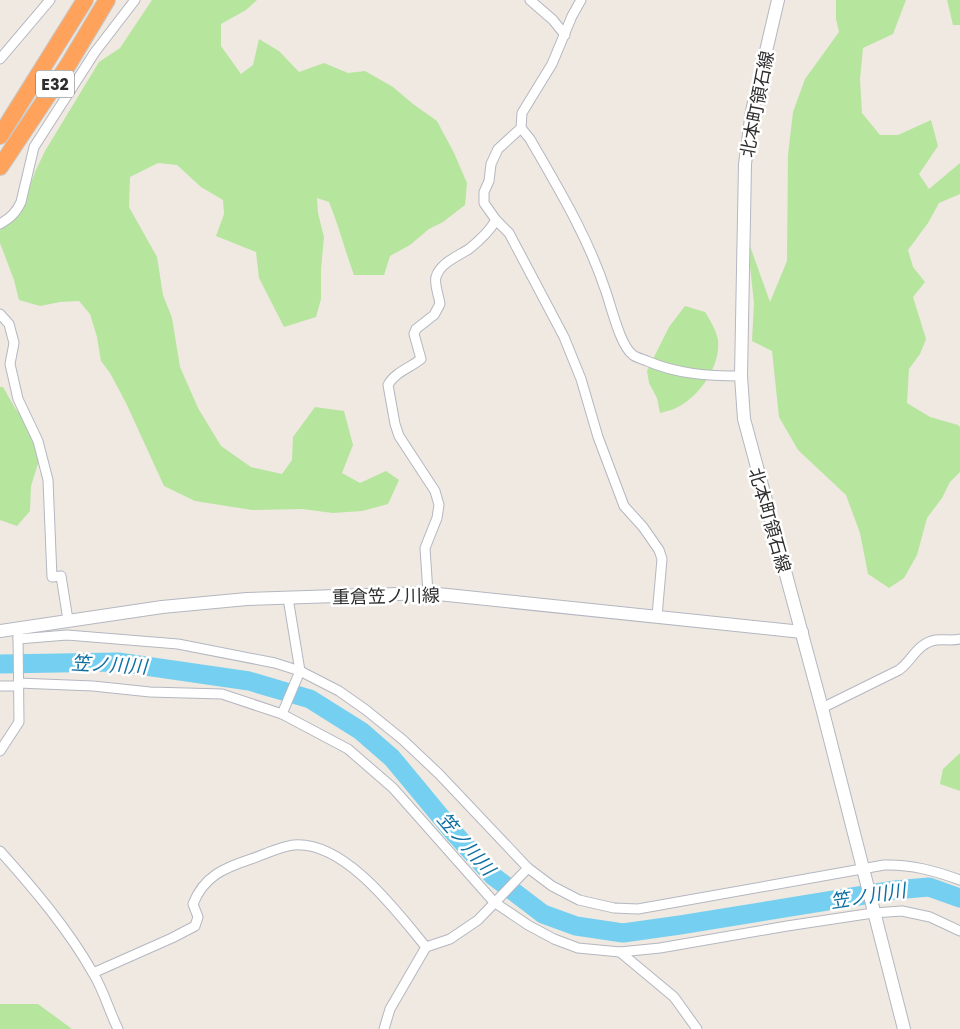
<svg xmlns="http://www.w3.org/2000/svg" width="960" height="1029" viewBox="0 0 960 1029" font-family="Poppins,'Noto Sans JP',sans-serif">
<rect width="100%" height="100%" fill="#efe9e1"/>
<!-- green -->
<g fill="#b6e59e">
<path d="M 152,0 L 257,0 L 246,10 L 221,24 L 221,46 L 241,74 L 253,65 L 259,39 L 279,51 L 299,72 L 324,63 L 348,73 L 365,71 L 393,87 L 413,104 L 437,121 L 454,153 L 467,183 L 465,205 L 443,222 L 429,229 L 410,245 L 390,256 L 384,275 L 354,275 C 345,251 339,226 329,202 L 317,198 L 318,213 L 324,237 L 321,269 L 321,299 L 316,317 L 284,327 L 259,278 L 256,252 L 216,236 L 224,214 L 223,200 L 201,187 L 177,165 L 158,163 L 130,177 L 129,207 L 157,257 L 163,295 L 172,318 L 180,367 L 198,408 L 221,446 L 251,467 L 282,474 L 292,460 L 293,437 L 315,407 L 344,411 L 353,445 L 342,473 L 360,483 L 386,471 L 399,480 L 388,504 L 362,511 L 333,513 L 302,509 L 252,510 L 195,501 L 164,486 L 126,403 L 110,373 L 101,361 L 97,337 L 90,314 L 79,301 L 60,302 L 40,306 L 19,300 L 14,280 L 0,243 L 0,230 L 19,216 L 35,172 L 45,151 L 99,62 L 120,48 Z"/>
<path d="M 836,0 L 906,0 L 893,34 L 863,48 L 860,79 L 862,113 L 880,135 L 898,135 L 931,120 L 938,146 L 919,174 L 929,189 L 960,163 L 960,194 L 939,203 L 928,223 L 908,250 L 913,267 L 925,282 L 913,297 L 926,339 L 920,354 L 909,369 L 907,403 L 930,417 L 958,425 L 960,427 L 960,472 L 950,482 L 942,498 L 927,518 L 917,555 L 904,578 L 889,588 L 868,574 L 860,533 L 846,495 L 798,450 L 779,417 L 772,351 L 752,341 L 754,303 L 750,266 L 750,246 L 770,302 L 787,261 L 788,155 L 793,112 L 805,79 L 839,32 L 836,19 Z"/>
<path d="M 947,0 L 960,0 L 960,25 L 953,25 Z"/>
<path d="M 685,306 L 705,312 C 710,320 716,330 718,340 C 721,365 700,396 678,407 C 673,410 666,411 660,413 L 657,398 L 649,383 L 647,371 L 669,327 Z"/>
<path d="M 0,387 L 3,387 L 15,408 L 31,428 L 41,454 L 31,486 L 30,511 L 17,526 L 0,520 Z"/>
<path d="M 960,753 L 960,791 L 940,784 L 943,769 Z"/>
<path d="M 0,1004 L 38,1004 L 72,1029 L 0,1029 Z"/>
</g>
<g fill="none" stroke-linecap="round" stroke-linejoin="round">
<!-- river -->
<path stroke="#75cff0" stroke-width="19" d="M 0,664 L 118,662 L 249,681 L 310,699 L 361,731 L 392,758 L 455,834 L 493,876 L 543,914 L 576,926 L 623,933 L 680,925 L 895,890 L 929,887 L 960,898"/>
<defs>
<g id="minor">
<path d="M 530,0 L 553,20 L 565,35"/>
<path d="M 581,0 L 572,16 L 552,64 L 522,113 L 521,128 L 530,139 C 558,188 587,235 605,289 C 611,305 620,346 633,355 C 637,358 643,359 647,361 C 677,374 708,376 741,376"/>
<path d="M 0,59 L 50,0"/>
<path d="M 521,128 L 498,149 L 491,164 L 489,181 L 484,192 L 484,203 L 496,220 L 509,233 L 564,337 L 581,379 L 598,437 L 624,506 L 643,527 L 659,550 L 662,559 L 657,616"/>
<path d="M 0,224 C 10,218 16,213 21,202 L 34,147 L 95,52 L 135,0"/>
<path d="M 0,314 L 9,324 L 14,343 L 10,364 L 18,399 L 38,441 L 48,480 L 52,577 L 61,576 L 68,620"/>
<path d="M 428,593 L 425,548 L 437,518 L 439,505 L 435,491 L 399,436 L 395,424 L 388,385 C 395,372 410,368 421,359 L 414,334 L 416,329 L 434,315 L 440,304 C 439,296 434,284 436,277 C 440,263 458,256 469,249 C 479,241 489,232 496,220"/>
<path d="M 18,639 L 67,635 L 178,644 L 275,663 L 300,671 L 339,691 L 366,710 L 403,740 L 439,774 L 528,868 L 552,886 L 579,900 L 614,908 L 638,909 L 884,865 C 911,864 935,871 960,880"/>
<path d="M 18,683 L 93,686 L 150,692 L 222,694 L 282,714 L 348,749 L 393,788 L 494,902 L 528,925 L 554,939 L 578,948 L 620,952 L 660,948 L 787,926 L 873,913 L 902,911 L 930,917 L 960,931"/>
<path d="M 0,686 L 18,686"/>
<path d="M 822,708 L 899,670 C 912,661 917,643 936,640 C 944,639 952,641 960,639"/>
<path d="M 282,714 L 300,671 L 288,598"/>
<path d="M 0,751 L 19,722 L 18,634"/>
<path d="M 0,851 C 34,889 68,929 93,973 C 104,991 109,1011 118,1029"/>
<path d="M 620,952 L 674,997 L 697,1029"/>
<path d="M 93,973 L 172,938 L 195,926 L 198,917 L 193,904 C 204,876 224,868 251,859 C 263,855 282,846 294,845 C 345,841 397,912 426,947"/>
<path d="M 384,1029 L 390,1009 L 426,947 L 450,939 L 478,920 L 528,868"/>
</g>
<g id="secondary">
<path d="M 778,0 L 752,111 L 745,164 L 741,376 L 744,419 L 822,708 L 904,1029"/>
<path d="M 0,631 L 162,607 L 247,599 L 428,593 L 802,632"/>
</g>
<g id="motorway">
<path d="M 0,136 L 85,0"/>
<path d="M 0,167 L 68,65 L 107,0"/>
</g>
</defs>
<!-- minor casing -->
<use href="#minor" stroke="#b4b7c1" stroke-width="11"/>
<!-- secondary casing -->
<use href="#secondary" stroke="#b4b7c1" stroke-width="14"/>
<!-- motorway casing -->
<use href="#motorway" stroke="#c9c9c9" stroke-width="18"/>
<!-- minor -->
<use href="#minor" stroke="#fff" stroke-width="9"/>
<!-- secondary -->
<use href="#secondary" stroke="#fff" stroke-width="12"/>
<!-- motorway -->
<use href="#motorway" stroke="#ffa35c" stroke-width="16"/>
</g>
<g text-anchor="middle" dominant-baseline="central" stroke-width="5" stroke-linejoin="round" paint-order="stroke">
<!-- shield labels -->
<rect fill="#fff" stroke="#6d6d6d" stroke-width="1" x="36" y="70.5" width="38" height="27" rx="4"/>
<g font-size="16" font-weight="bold" fill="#2e2e2e">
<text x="55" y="84">E32</text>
</g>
<!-- street labels -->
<g font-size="18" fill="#2e2e2e" stroke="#fff">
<text transform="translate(757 104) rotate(-79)">北本町領石線</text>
<text transform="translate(770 520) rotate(74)">北本町領石線</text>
<text transform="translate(386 596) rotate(-1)">重倉笠ノ川線</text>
</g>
<!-- water labels -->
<g font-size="19" font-style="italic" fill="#0d6fa3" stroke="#fff">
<text transform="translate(109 665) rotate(3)">笠ノ川川</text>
<text transform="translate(466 844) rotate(49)">笠ノ川川</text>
<text transform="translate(868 896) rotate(-9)">笠ノ川川</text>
</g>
</g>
</svg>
